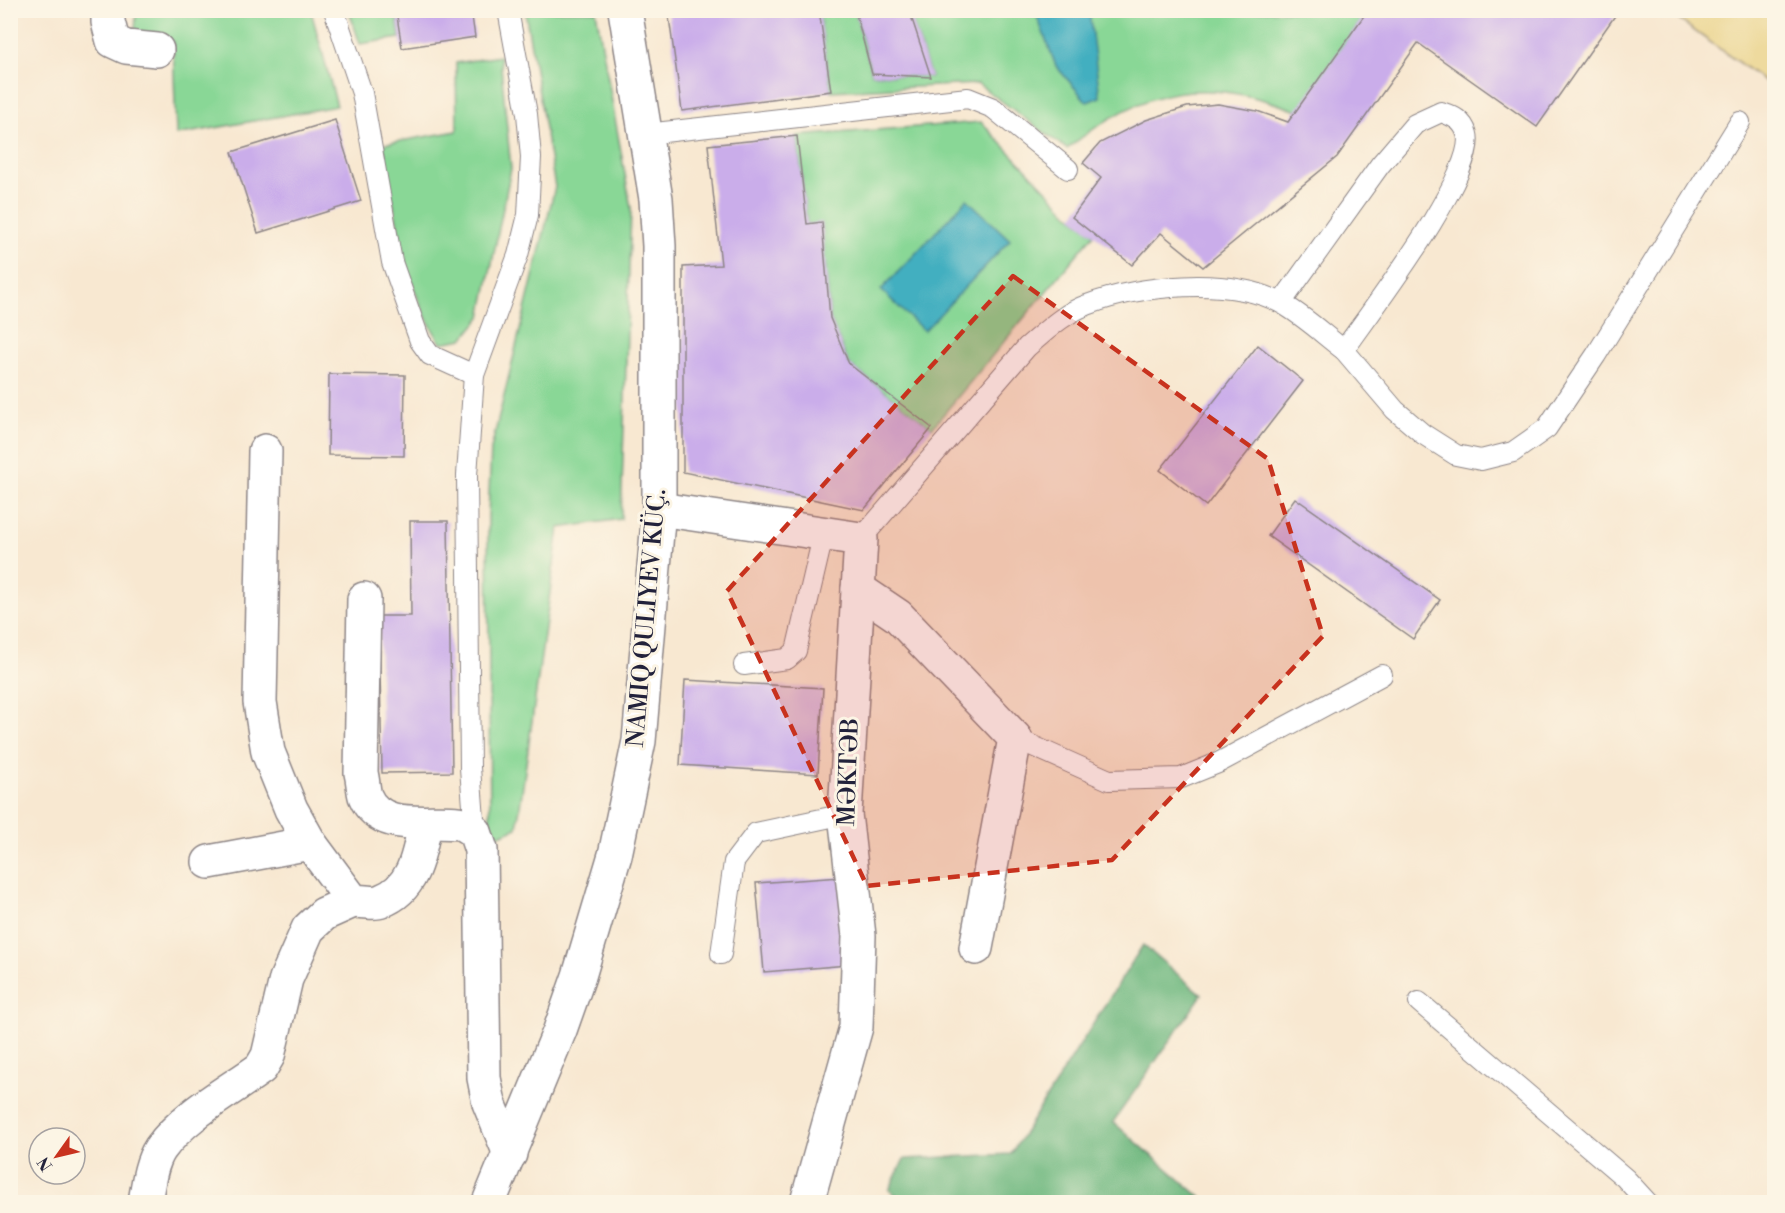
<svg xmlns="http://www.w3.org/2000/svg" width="1785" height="1213" viewBox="0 0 1785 1213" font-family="'Libre Bodoni',serif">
<rect width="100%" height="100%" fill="#fcf5e5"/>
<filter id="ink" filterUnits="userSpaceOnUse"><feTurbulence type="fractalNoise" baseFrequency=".0167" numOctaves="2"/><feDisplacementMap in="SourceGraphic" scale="12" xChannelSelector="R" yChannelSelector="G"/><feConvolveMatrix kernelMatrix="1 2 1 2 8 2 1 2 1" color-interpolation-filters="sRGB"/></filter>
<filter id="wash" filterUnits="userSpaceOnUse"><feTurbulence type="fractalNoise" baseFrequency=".008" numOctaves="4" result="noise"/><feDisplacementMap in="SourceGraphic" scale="24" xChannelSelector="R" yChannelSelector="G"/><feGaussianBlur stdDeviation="1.35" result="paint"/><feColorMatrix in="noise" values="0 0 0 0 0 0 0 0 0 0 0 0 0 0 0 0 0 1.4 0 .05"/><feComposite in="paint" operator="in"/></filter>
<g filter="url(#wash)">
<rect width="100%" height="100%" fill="#f8e8d1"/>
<!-- green -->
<g fill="#89d796" stroke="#567c68" stroke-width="1.5">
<path d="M 136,11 L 311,11 L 337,106 L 176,135 L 173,42 L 135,35 Z"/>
<path d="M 349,11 L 396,11 L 400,38 L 360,44 Z"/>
<path d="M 525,11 L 596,11 L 631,208 L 621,519 L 559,528 L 517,828 L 490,839 L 488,515 L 491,449 L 555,187 Z"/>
<path d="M 819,11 L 855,11 L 872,74 L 931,77 L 909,11 L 1368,11 L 1297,111 C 1204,75 1144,86 1067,149 L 978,84 L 831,91 Z"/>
<path d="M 500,56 L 511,169 L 481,317 L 463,339 L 441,343 C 402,285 396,211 383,144 L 457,131 L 456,63 Z"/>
<path d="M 981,122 L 1072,217 L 1094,234 L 932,428 L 849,364 L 830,318 L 822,223 L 807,224 L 797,136 Z"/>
</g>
<!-- forest -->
<path fill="#6eb87f" stroke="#486d5d" stroke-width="1.5" d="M 1143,945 L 1202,995 L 1113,1122 L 1206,1202 L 905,1202 L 889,1190 L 904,1159 L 1011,1154 Z"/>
<!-- sand -->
<path fill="#eeda9e" stroke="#887e6c" stroke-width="1.5" d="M 1667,11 L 1774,11 L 1774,88 Z"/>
<!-- water -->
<g fill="#43afc0" stroke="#32687e" stroke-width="1.5">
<path d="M 1035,11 L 1089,11 L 1100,97 L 1087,102 L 1056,66 Z"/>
<path d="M 967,199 L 1010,240 L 924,331 L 881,290 Z"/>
</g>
<g id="blocks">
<!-- building -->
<g fill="#caadea">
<path d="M 396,10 L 471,10 L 475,37 L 402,48 Z"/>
<path d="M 668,10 L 819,10 L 831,91 L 682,111 Z"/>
<path d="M 855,10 L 909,10 L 931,77 L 872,74 Z"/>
<path d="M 1368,10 L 1619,10 L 1537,127 L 1418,43 L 1337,157 L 1203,267 L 1161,233 L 1132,265 L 1072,217 L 1101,178 L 1083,163 L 1100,143 L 1146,120 L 1187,107 L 1218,104 L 1257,111 L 1288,122 Z"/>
<path d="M 335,120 L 361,201 L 258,233 L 232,152 Z"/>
<path d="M 797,136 L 807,224 L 822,222 L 830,318 L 849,364 L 932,428 L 864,510 L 683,472 L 683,267 L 721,265 L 708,145 Z"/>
<path d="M 1258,345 L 1303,381 L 1206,506 L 1160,470 Z"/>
<path d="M 329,374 L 405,375 L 404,456 L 328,455 Z"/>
<path d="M 1295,498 L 1440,600 L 1413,639 L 1268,536 Z"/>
<path d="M 410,521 L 448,521 L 452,772 L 382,773 L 379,616 L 411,616 Z"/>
<path d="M 685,680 L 823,688 L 818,774 L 680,765 Z"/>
<path d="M 841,877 L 848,965 L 764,972 L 756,883 Z"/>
</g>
</g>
</g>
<g filter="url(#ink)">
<use href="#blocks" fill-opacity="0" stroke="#8d8586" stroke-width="1.5"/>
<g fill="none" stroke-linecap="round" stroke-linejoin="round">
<defs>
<g id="service">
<path d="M 334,10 L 362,93 L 392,262 L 420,341 L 430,355 L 474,375"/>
<path d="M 646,134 L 968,98 L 993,108 L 1068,169"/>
<path d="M 1344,350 L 1395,410 L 1423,434 L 1456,455 L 1481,460 L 1513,452 L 1547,428 L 1596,355 L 1740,122"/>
<path d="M 861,539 L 1027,347 C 1045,332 1064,313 1087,305 C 1139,285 1230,276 1281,303 C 1303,315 1324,335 1344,350 C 1369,314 1478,172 1467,134 C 1463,120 1453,116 1441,112 L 1415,124 L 1380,165 L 1281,303"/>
<path d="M 744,665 L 787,659 L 796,651 L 824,532"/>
<path d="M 1015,738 L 1109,780 L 1181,778 L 1218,763 L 1382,675"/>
<path d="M 475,832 L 470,768 L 467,475 L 474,375 L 518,255 L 528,215 L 531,157 L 527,114 L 508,10"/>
<path d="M 721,954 L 734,862 L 756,833 L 845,814"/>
<path d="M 1419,1002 L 1625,1178 L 1647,1202"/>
</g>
<g id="minor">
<path d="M 108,10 L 108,22 L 113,41 L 126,47 L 157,50"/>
<path d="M 265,451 L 260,702 L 268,752 L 291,809 L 310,843 L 353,901 C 361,901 374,904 381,901 C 414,889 419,854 425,824"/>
<path d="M 659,509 L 861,539 L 845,814 L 859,936 L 856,1027 L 807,1202"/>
<path d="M 858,589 L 898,616 L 1015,738 L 976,948"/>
<path d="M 364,599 L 361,773 C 363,780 363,789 365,796 C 380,833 428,819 458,823 C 464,824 470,829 475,832 L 481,850 L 484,1078 L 489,1103 L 510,1154"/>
<path d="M 209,862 L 310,843"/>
<path d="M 145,1202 C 148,1186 150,1164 160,1149 C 184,1115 228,1092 261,1068 L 268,1056 L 286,979 L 308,929 L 324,914 L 353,901"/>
</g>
<path id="tertiary" d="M 489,1202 L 560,1030 L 579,976 L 615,855 L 639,741 L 659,509 L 659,246 L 656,199 L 625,10"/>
</defs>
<!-- service casing -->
<use href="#service" stroke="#8d8586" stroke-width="22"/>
<!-- minor casing -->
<use href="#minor" stroke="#8d8586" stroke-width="36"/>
<!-- tertiary casing -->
<use href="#tertiary" stroke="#8d8586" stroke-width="36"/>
<!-- service -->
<use href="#service" stroke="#fff" stroke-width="20"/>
<!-- minor -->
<use href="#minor" stroke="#fff" stroke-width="33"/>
<!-- tertiary -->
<use href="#tertiary" stroke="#fff" stroke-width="33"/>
</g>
</g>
<!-- marked area -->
<path fill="#c8321e" fill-opacity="0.2" stroke="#c8321e" stroke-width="4.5" stroke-dasharray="12 8" stroke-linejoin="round" d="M 1013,276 L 1268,459 L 1323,636 L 1112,860 L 867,886 L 727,591 Z"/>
<g text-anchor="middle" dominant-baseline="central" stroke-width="6" stroke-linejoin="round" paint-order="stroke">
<!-- street labels -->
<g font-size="24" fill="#22223b" stroke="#fcf5e5">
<text transform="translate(647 618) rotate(-85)">NAMIQ QULIYEV KÜÇ.</text>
<text transform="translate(849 772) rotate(-88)">MƏKTƏB</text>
</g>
</g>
<!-- margin -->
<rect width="1785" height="1213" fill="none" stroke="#fcf5e5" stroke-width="36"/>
<!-- north arrow -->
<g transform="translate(57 1156) rotate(236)"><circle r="28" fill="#fcf5e5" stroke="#a5a1a1" stroke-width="1.5"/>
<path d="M0-4.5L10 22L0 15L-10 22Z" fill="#c8321e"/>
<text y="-9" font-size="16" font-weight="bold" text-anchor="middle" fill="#22223b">N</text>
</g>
</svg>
